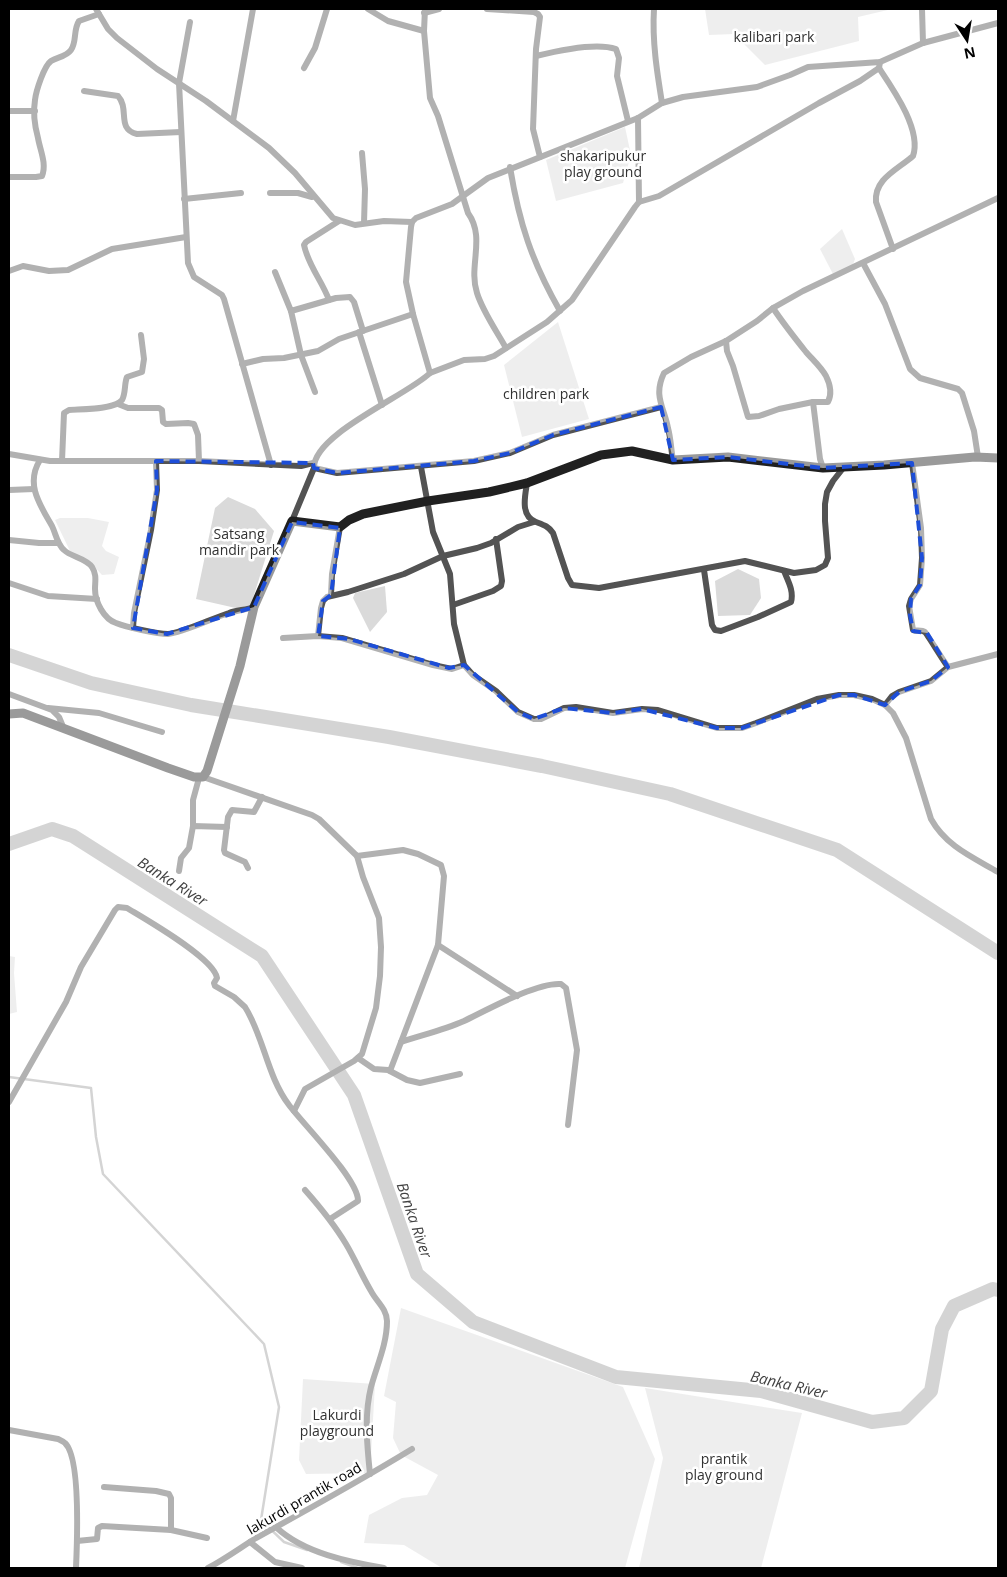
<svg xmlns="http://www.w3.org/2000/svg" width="1007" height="1577" viewBox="0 0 1007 1577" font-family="'Open Sans',sans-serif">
<rect width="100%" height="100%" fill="#fff"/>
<!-- green -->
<g fill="#dadada">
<path d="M 705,9 L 892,9 L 858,17 L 859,41 L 765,65 L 734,34 L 709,35 Z"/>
<path d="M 625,127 L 631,155 L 623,183 L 556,201 L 546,160 Z"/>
<path d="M 842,229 L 855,259 L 852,267 L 833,274 L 820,249 Z"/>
<path d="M 558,322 L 589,419 L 522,437 L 504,365 Z"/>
<path d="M 228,497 L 255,509 L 274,531 L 249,611 L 196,599 L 215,508 Z"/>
<path d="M 60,518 L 88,518 L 109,522 L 102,546 L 106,551 L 119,557 L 114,574 L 102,575 L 92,564 L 70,551 L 55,520 Z"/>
<path d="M 738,569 L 759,579 L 761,598 L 750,615 L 718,616 L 715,581 Z"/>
<path d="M 385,586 L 387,612 L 370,632 L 353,598 L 355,593 Z"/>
<path d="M 9,956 L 15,957 L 14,973 L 17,1012 L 9,1014 Z"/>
<path d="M 401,1308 L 623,1387 L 655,1459 L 625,1568 L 442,1568 L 404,1545 L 364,1543 L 369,1515 L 402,1498 L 427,1495 L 438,1475 L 401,1455 L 393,1438 L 396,1402 L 384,1396 Z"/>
<path d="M 303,1379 L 375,1384 L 370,1473 L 306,1474 L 299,1460 Z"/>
<path d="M 645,1388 L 802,1413 L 761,1568 L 639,1568 L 663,1458 Z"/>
</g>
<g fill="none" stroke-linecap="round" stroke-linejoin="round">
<!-- stream -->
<g stroke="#a1a1a1" stroke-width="2.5">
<path d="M 9,1077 L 91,1088 L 96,1137 L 103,1174 L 264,1344 L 279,1407 L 261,1520 L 284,1542 L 307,1550"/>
<path d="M 341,1562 L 358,1568"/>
</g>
<!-- river -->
<g stroke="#a1a1a1" stroke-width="14">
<path d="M 9,655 L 91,683 L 191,705 L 389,737 L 542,766 L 670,794 L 837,850 L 998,953"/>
<path d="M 9,844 L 52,829 L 73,836 L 262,956 L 354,1095 L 417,1274 L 473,1322 L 616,1377 L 761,1391 L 872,1422 L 904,1418 L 931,1391 L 942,1329 L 954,1306 L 993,1289 L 998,1290"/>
</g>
<!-- minor -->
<g stroke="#535353" stroke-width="6">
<path d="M 96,9 L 108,29 L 117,38 L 157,69 L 206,101 L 269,148 L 295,173 L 333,218 L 355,225 L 384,221 L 412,222"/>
<path d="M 368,9 L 388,21 L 424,31"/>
<path d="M 425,9 L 424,31 L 430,98 L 438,116 L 468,213 C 486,238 468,266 477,293 C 483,312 496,330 506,348"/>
<path d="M 487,9 L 534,12 L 538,14 L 540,17 L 536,49 L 533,129 L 540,157"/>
<path d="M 654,9 C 652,41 657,72 662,103"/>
<path d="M 922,9 L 923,43"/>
<path d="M 424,13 L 439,9"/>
<path d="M 190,22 L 179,83 L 188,263 L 194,277 L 222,295 L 224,299 L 271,465"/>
<path d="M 536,56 C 556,51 596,42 616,49 L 619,58 L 617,76 L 628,121"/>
<path d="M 304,68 L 315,48 L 327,9"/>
<path d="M 879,68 C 893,89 922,130 913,156 C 897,170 874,179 876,202 L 893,249"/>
<path d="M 84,91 L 118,96 C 130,109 116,129 137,134 L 181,132"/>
<path d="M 9,111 L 35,111"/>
<path d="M 233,121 L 253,9"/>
<path d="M 362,153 L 365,189 L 364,223"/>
<path d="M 510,167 C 519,223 532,262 560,311"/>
<path d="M 9,177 L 36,177 L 42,176 C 47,164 40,150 38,138 C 35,127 33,112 35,100 C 36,91 44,66 51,61 C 57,57 66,57 71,50 C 77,42 73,30 79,21 L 99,14"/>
<path d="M 270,193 L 298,193 L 312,197"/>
<path d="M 184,199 L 241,193"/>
<path d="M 639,202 L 659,196 L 819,103 L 860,81 L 879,68 L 880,62"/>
<path d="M 863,263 L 885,304 L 910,369 L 920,378 L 958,389 L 962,393 L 974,431 L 978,457"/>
<path d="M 9,271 L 23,266 L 49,271 L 68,270 L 112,249 L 186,237"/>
<path d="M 275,272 L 291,311 L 336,298 L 350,297 L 354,302 L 363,331"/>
<path d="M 329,300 C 322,281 308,265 304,245 L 306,242 L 339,221"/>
<path d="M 773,308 C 783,323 794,337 806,352 C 812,359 821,367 826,376 C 830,384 832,394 828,402 L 813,402 L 820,459 L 823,468"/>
<path d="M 291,311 L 301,355 L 315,392"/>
<path d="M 359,332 L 382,405"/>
<path d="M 726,341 L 727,351 L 733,366 L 748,417 L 759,416 L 779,409 L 813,402"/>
<path d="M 242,364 L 263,359 L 284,358 L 318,351 L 339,339 L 413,314"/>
<path d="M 430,373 L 464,360 L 485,359 L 494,356 L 547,322 L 572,300 L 635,207 L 639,202 L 638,118"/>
<path d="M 118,404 L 128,408 L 159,408 L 162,410 L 163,422 L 166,424 L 188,423 L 194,424 L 198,435 L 199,461"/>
<path d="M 9,454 L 50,461 L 199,461 L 301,466 L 313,463"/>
<path d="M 40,460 C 25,484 40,505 52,526 C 56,534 57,544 64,550 C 71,557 86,558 92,567 C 97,575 95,581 95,589 C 95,602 104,619 116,623 C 126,627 157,634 168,634 C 182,633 213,618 229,613 C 237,610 246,610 254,607"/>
<path d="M 673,460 C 671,450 671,439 668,428 C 664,407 653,396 664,373 L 691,357 L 726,341 L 757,321 L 773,308 L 803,291 L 998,198"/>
<path d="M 62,461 L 64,413 L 69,410 C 80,409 115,410 122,400 C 126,393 124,384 127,377 L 142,372 L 144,359 L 141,335"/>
<path d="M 912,463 L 921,528 L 922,558 L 920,585 L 911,599 L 909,606 L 913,630 C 917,631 922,630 925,632 C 927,634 944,662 948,667"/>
<path d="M 421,467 L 433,532 L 450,574 L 454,624 L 464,665 L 473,675 L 496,691 L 518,712 L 534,719 L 541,719 L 564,708 L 576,707 L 613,713 L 642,709 L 658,710 L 717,728 L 742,728 L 756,723 L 817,699 L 839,695 L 854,695 L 872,699 L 885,705 L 893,713 L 906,738 L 931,819 C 946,846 972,857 998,872"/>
<path d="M 314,468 L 337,473 L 474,461 L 510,453 L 553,435 L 661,407"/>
<path d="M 527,483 C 525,496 520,516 536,522 C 544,525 548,526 553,533 L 568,578 L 572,585 L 599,588 L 745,561 L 794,573 L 816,570 L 825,565 L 828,558 L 825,521 L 825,504 L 827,492 L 833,481 L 844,467"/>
<path d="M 9,490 L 34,489"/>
<path d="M 292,521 L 314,468 C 313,434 408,395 430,373 L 413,314 L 406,282 L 411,227 L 412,222 L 416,218 L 452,204 L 488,178 L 638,118 L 662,103 L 683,97 L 757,87 L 790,75 L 808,67 L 880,62 L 923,43 L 998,23"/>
<path d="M 9,540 L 39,543 L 58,543"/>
<path d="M 704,570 L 712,625 L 715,630 L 721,631 L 758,617 L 791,602 C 794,591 788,581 784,571"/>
<path d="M 9,583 L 48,596 L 97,599"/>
<path d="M 331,595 L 332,574 L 340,527"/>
<path d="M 453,605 L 493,591 L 501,586 L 502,581 L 496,539"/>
<path d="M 133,628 L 134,613 L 151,530 L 157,490 L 156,461"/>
<path d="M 318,636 L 321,608 L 323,601 L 327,597 L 348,592 L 404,574 L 443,556 L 477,548 L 491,543 L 518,527 L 534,522"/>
<path d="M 283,638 L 318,636 L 342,638 L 433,665 L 452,669 L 464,665"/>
<path d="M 9,694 L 52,710 L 59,717 L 64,729"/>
<path d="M 885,705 L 892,696 L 899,692 L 931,681 L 948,667 L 998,654"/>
<path d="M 48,708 L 99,713 L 162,732"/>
<path d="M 203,777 L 312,815 L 319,819 L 357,856 L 403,850 L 418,854 L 441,865 L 444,876 L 438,945 L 390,1071"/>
<path d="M 193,826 L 193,800 L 199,778"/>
<path d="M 248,868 L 245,862 L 225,853 L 224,850 L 228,817 L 232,810 L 254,812 L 262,797"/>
<path d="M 179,871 L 181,858 L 189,848 L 193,826 L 227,827"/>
<path d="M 438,945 L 517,996"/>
<path d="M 401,1042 C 422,1035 444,1030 464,1021 C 487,1010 537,982 561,984 L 566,988 L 577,1050 L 568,1125"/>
<path d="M 358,1058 L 374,1069 L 388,1070 L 407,1080 L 420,1083 L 460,1074"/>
<path d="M 9,1102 L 66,1002 L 81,967 L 115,910 L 118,907 L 127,908 C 145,919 214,958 217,978 L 214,983 L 215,986 L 234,997 L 245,1007 C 264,1037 267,1076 289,1105 C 303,1124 359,1180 358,1201 L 330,1219"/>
<path d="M 294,1111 L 305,1089 L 354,1061 L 362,1054 L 376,1008 L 380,976 L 381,947 L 379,918 L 363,877 L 357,856"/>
<path d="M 305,1190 C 320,1207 334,1224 346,1244 C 355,1259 362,1276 371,1291 C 376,1301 387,1309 387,1321 C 387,1344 377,1365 371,1387 C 364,1415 367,1446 370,1474"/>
<path d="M 9,1430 L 58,1439 C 60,1440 63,1441 65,1443 C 81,1458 77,1545 76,1568"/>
<path d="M 104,1487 L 156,1491 L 169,1494 L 171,1498 L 171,1530"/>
<path d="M 277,1528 C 304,1553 349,1562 384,1568"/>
<path d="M 77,1541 L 97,1539 L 98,1528 L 102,1526 L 171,1530 L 207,1538"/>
<path d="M 250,1542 L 275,1562 L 302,1568"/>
<path d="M 208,1568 C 225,1559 240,1548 256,1538 C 309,1509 361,1480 412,1449"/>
</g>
<!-- secondary -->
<path stroke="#202020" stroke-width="9" d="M 9,714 L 23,713 L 168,768 L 194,777 L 203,777 L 207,771 L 240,666 L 254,607 L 292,521 L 340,527 L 349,520 L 363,514 L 428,501 L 489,492 L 527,483 L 601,455 L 632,451 L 673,460 L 728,457 L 823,468 L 884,465 L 975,457 L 998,458"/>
</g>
<!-- marked area -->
<path d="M0 0H1007V1577H0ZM 661,407 L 673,460 L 728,457 L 823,468 L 912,463 L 922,558 L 920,585 L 911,599 L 910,615 L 913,631 L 927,633 L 948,667 L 931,681 L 899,692 L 885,705 L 854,695 L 839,695 L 742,728 L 717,728 L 642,709 L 613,713 L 564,708 L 534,719 L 518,712 L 464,665 L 449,668 L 349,639 L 318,636 L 323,601 L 331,595 L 340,528 L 292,522 L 254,607 L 167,634 L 133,628 L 157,490 L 156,461 L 313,463 L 314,468 L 337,473 L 474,461 L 510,453 L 553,435 Z" fill="#fff" fill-opacity=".55" fill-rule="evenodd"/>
<path fill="none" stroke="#1d4ed8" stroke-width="4" stroke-dasharray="10 6" stroke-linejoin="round" d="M 661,407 L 673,460 L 728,457 L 823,468 L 912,463 L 922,558 L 920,585 L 911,599 L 910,615 L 913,631 L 927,633 L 948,667 L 931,681 L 899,692 L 885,705 L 854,695 L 839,695 L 742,728 L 717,728 L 642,709 L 613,713 L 564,708 L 534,719 L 518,712 L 464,665 L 449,668 L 349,639 L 318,636 L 323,601 L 331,595 L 340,528 L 292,522 L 254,607 L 167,634 L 133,628 L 157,490 L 156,461 L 313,463 L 314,468 L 337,473 L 474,461 L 510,453 L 553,435 Z"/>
<g text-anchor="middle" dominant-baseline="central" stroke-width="5" stroke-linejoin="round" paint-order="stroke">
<!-- park labels -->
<g font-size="14" fill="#313131" stroke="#fff">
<text x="774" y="36">kalibari park</text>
<text x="603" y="155">shakaripukur<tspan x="603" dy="16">play ground</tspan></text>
<text x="546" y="393">children park</text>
<text x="239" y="533">Satsang<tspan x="239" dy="16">mandir park</tspan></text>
<text x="337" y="1414">Lakurdi<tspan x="337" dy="16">playground</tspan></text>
<text x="724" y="1458">prantik<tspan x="724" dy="16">play ground</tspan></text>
</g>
<!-- street labels -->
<g font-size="14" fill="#000" stroke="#fff">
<text transform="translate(304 1498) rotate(-30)">lakurdi prantik road</text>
</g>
<!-- water labels -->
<g font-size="15" font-style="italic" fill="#424242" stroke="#fff">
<text transform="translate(173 881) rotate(32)">Banka River</text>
<text transform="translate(415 1220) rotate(71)">Banka River</text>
<text transform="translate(789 1384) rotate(13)">Banka River</text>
</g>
</g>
<!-- border -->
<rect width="1007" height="1577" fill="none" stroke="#000000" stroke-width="20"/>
<!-- north arrow -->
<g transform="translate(967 40) rotate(168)" stroke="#ffffff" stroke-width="4" paint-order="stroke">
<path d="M0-4L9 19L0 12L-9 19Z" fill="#000000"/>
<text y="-8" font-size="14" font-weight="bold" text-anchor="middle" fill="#000000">N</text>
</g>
</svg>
